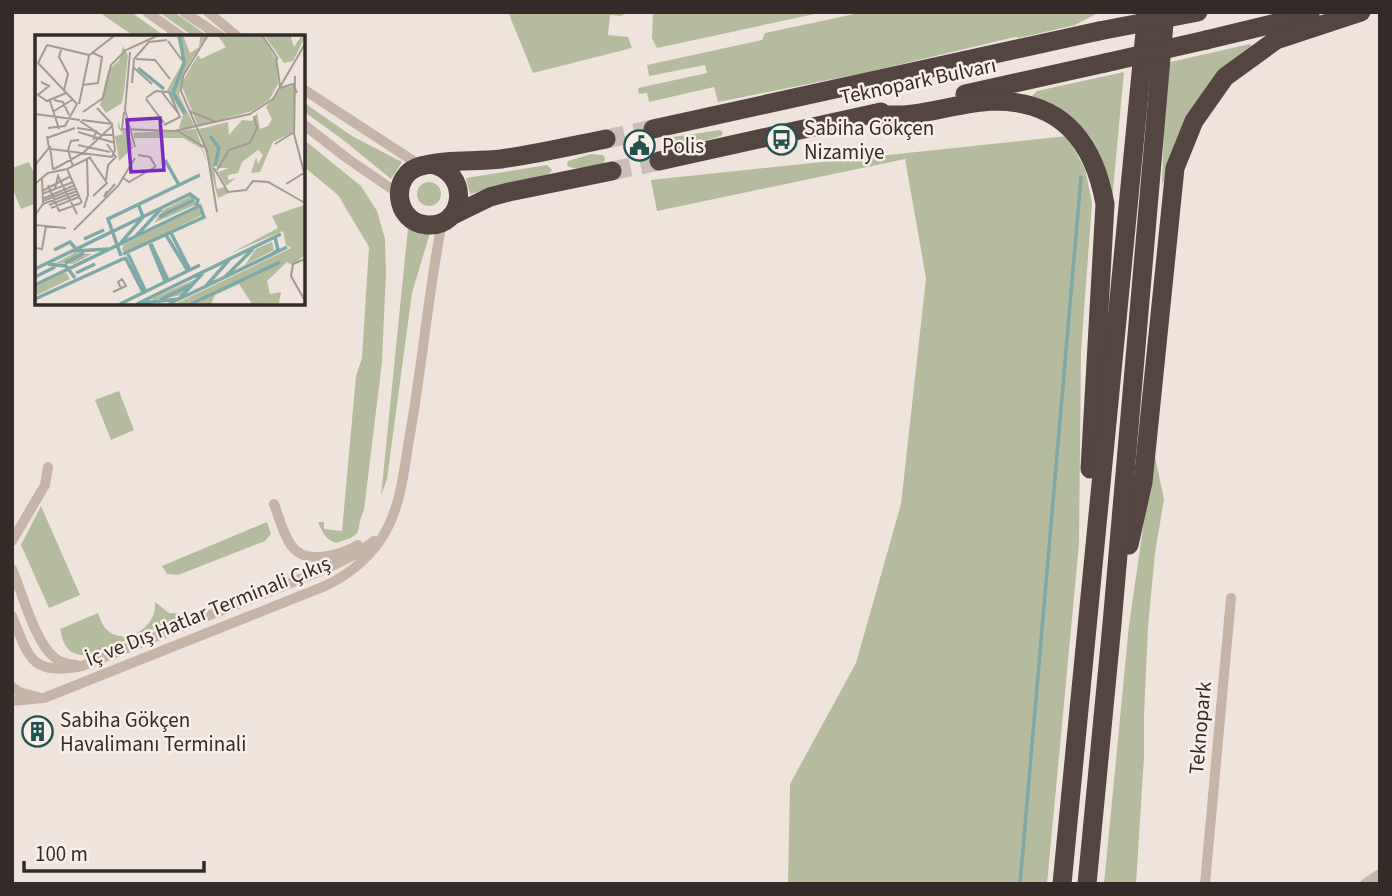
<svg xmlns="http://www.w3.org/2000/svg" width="1392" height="896" viewBox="0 0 1392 896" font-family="'Source Sans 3',sans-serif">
<rect width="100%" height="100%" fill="#efe4dc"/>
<!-- green -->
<g fill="#b5bc9e">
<path d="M 99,12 L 131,12 L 166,37 L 135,37 Z"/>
<path d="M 159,12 L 174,12 L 209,37 L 194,37 Z"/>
<path d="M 508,12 L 628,12 L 621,16 L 610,15 L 608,35 L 628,37 L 632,48 L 533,73 Z"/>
<path d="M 653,12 L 824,12 L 657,48 L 652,38 Z"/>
<path d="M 864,12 L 1105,12 L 1096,14 L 1075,25 L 1019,38 L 1015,37 L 868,72 L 718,102 L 714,87 L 649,102 L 647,93 L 639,94 L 638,88 L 707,73 L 705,65 L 649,76 L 647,65 L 762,40 L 765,33 Z"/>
<path d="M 1250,44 L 1253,50 L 1179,134 L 1162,185 L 1166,63 Z"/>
<path d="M 1124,72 L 1111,211 C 1107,176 1103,143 1074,120 C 1063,110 1043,105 1029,99 L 1037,91 Z"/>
<path d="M 303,102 L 352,136 L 402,162 L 391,179 L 342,139 L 303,111 Z"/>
<path d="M 720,130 L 723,133 L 721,136 L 672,150 L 664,147 L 664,140 L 666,138 Z"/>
<path d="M 1067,136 L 1085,169 L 1092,203 L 1081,352 L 1079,544 L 1047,884 L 788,884 L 790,784 L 856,663 L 901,504 L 926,278 L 905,159 L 657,211 L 651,180 Z"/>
<path d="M 303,139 L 361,186 L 377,211 L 385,239 L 386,273 L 382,362 L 364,510 C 353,532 369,533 336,543 C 326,540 322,532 318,522 L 324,522 L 324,529 L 342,531 L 356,376 L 362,358 L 369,247 L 338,195 L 303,166 Z"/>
<path d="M 591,154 L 603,155 L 605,158 L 604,163 C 593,166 578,171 567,166 L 568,161 Z"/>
<path d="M 29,162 L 37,180 L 37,203 L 21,209 L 12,188 L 12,168 Z"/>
<path d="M 547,165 L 552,170 L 549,174 L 470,194 L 466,178 Z"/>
<circle cx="429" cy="194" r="12"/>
<path d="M 408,228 L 430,233 L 412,293 L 387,479 L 381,496 Z"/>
<path d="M 119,391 L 134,430 L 111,440 L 95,400 Z"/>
<path d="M 1154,452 L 1164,499 L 1155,553 L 1148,627 L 1144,716 L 1144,757 L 1136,884 L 1104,884 L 1129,625 Z"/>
<path d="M 41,506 L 80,595 L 49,608 L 21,545 Z"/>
<path d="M 267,522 L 271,534 L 265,541 L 178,575 L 167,574 L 162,566 Z"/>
<path d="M 155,602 L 169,613 L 191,614 L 89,655 C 69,656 64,648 60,629 L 98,613 C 100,618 102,624 105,628 C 124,649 158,627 155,602 Z"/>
</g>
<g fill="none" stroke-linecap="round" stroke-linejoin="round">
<!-- stream -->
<path stroke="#7ea9a7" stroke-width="3.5" d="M 1020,884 L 1081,177"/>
<!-- highway-tunnel -->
<g stroke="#cabfb8" stroke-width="19" stroke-dasharray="19 10" stroke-linecap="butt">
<path d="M 606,139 L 653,129"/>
<path d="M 612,171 L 659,161"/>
</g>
<!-- street -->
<g stroke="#c6b4a9" stroke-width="10">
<path d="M 147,12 L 182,37"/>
<path d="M 184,12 L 221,37"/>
<path d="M 208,12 L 238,37"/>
<path d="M 303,89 L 421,166"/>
<path d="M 303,124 L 348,159 L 399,194"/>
<path d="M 274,504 C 279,517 283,534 291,545 C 305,566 340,555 358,545"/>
<path d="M 12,541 L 45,485 L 48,467"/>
<path d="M 12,569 C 22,592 35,643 55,658 C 61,663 68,664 76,665"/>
<path d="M 12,616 C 29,657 30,676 82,666 L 328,568 L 358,553 L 374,541"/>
<path d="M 12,687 L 19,692 L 38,697"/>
<path d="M 12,701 L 44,698 L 325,586 C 351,574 374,554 387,529 C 401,502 404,470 409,440 C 422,368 428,294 442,222"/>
<path d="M 1205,884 L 1231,598"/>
<path d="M 1365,884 L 1380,874"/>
</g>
<!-- highway -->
<g stroke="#544540" stroke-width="19">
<path d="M 1206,40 L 1310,15"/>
<path d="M 965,94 L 1105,63"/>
<path d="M 870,115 C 881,115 892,115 903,115 C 933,113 963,102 994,101 C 1062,101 1094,142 1105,204 L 1090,469"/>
<path d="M 653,129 L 1099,31"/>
<path d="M 659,161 L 881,112"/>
<path d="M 430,164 C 471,171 466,228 427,225 C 394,223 389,174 421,166 C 446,159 475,162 501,159 C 536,154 571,146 606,139"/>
<path d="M 451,216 L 490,197 L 509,192 L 612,171"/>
<path d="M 1129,545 L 1143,482 L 1175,168 L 1194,121 L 1225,77 L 1276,40 L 1361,12"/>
<path d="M 1062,884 L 1147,12"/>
<path d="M 1087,884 L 1112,624 L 1165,12"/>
</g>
<!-- highway-bridge -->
<g stroke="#544540" stroke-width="19">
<path d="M 1099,31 L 1198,12"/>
<path d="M 1105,63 L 1206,40"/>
</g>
</g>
<!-- icons -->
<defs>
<symbol id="bus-ring" viewBox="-11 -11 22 22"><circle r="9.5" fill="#f7efe8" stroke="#225150" stroke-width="1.5"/><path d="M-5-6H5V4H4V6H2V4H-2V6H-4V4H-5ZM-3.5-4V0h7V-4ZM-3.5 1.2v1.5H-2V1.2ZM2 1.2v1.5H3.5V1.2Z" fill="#225150"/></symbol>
<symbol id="civic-ring" viewBox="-11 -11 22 22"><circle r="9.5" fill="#f7efe8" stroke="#225150" stroke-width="1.5"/><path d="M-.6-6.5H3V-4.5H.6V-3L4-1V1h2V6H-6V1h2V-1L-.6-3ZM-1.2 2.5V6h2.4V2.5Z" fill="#225150"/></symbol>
<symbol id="building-ring" viewBox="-11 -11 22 22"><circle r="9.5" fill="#f7efe8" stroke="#225150" stroke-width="1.5"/><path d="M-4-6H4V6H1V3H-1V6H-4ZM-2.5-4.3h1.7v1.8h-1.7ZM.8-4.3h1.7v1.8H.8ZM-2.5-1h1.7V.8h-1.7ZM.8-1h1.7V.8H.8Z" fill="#225150"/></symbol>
</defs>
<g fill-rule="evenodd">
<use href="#bus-ring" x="764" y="122" width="35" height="35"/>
<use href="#civic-ring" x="622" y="128" width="35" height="35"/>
<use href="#building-ring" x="20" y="714" width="35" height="35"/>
</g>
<g text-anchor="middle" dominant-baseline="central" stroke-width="5" stroke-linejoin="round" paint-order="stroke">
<!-- street labels -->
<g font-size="21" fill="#342b28" stroke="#f7efe8">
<text transform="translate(918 81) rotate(-12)">Teknopark Bulvarı</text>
<text transform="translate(208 611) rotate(-22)">İç ve Dış Hatlar Terminali Çıkış</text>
<text transform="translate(1200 728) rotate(-85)">Teknopark</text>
</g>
<!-- poi labels -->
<g font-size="21" fill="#342b28" stroke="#f7efe8" text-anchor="start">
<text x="804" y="128">Sabiha Gökçen<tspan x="804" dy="24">Nizamiye</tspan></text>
<text x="662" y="146">Polis</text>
<text x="60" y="720">Sabiha Gökçen<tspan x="60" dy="24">Havalimanı Terminali</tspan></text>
</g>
</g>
<!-- overview -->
<g transform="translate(35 35)">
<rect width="270" height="270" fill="#efe4dc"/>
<path d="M 148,0 L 155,18 L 164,12 L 165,2 L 172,0 L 152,32 L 144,60 L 160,92 L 154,94 L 144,93 L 148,80 L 132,55 L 148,27 L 142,2 ZM 182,0 L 227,1 L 241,24 L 243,49 L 234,65 L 217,76 L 163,91 L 146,49 L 163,20 L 166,24 L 191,12 ZM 229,0 L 255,0 L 259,12 L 267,0 L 269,4 L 258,26 L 249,28 ZM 82,1 L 93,20 L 89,57 L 87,68 L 71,78 L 65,70 L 73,36 L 85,24 L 88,11 ZM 260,51 L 258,97 L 238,107 L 225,137 L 216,138 L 221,122 L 223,129 L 228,120 L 223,115 L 207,127 L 203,138 L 193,140 L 193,145 L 201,143 L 191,151 L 183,137 L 194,133 L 182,133 L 184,112 L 176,103 L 183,113 L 179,133 L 182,154 L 190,152 L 194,158 L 183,163 L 164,94 L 193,87 L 194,100 L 207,85 L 217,86 L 222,78 L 225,94 L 233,91 L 237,84 L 231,72 L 247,52 ZM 84,86 L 85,93 L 93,95 L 98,113 L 84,126 L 80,101 L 88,99 L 83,93 ZM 161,94 L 172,127 L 166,113 L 148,103 L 99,103 L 98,98 ZM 156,161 L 162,169 L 119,188 L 128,175 ZM 269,170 L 269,221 L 257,230 L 252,227 L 232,246 L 235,259 L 246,257 L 244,268 L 217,269 L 204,249 L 180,260 L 176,269 L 140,269 L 256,213 L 251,210 L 248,196 L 194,219 L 243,193 L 237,181 ZM 163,173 L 168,179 L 163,182 L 90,218 L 87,215 L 88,210 ZM 237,207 L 239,215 L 210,230 L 221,214 ZM 39,218 L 57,219 L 38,229 L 21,228 ZM 31,237 L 35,244 L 0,261 L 0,252 ZM 161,244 L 146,260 L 118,266 L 118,263 Z" fill="#b5bc9e"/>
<path fill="none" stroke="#7ea9a7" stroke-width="3.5" d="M 145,2 L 149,28 L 138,58 L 150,78M 103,33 L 129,54M 175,101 L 184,113 L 180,131M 130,125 L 144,150M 124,182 L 159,165M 136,198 L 155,235M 131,200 L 153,236M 101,201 L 126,174M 49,204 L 69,195M 85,209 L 108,182 L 104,171M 115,209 L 130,246M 116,209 L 133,245M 19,215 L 35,207 L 41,214M 39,216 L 74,214M 88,219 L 169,182 L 165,171M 93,219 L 111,257M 236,220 L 243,215 L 240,202M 86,221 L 73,184 L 165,140M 90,222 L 108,257M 30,228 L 49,218M 13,229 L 31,231 L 40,243M 0,234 L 155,159 L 163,165 L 161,172M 41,238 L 60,229M 0,242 L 20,232M 190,242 L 218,214M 0,250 L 166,170M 170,252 L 194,225M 0,264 L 90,223M 125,265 L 156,250M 106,268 L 144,264 L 168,238M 85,269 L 165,230M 102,269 L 246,199M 134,269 L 252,212M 156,269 L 245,227"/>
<path fill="none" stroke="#a49a94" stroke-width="2" d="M 173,0 L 148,41 L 146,56 L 172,116 L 182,177M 227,0 L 243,24M 133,6 L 147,25M 12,10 L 3,28 L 42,69M 12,10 L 54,20M 26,15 L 24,22 L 33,39 L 29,55M 95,17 L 90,75 L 100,112M 53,21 L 79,1M 241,23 L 245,51M 99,24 L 114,7 L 132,5M 101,24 L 120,25 L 135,44M 98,32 L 117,49M 260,41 L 259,99 L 270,141M 97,48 L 99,24M 47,50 L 63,48 L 67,22 L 58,18M 245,53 L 258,49 L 262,58M 126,56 L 143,78M 0,58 L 12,66 L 31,58M 3,60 L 14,51 L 6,47M 111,63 L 121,56 L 134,57 L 145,82 L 129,90M 111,64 L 129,88M 19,65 L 28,67 L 34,80M 15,66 L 24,94M 44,69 L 54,21M 19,76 L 37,65M 154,76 L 181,87M 48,77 L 68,63 L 76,30 L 91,15 L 124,0M 89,77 L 87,94 L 139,96 L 215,79 L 238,64 L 270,9M 0,79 L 45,85M 47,85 L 77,89M 45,86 L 66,100 L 78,100M 13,93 L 30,91 L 42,69M 42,93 L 61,96 L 58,105M 143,96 L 169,112M 43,97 L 80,108M 12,103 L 40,93M 240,109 L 259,97M 43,110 L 75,117M 15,111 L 18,135M 16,114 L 77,122 L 80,115 L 77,89 L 62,73M 103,120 L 115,122 L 121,132M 55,123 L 72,148 L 58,161M 0,130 L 14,113 L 12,101M 38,132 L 33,115 L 36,106 L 44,105M 179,133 L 193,157 L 211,155 L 218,146 L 233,147 L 270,168M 19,134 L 48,118 L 78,90M 32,134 L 47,168M 182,135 L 194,115 L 215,108 L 222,93 L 219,81M 87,142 L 94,147 L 120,132M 71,145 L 73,130 L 81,122 L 72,109M 0,149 L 13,138 L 32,134 L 56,122M 251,149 L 269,138M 13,150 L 24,176 L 46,168M 20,154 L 23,141 L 42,179M 7,156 L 36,141M 72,156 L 69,162 L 80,149M 7,159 L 38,147M 7,164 L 40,150M 8,166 L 41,153M 8,169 L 42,156M 14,170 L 43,159M 16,173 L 44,162M 49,173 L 53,160 L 52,125M 0,180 L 8,169 L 7,142M 0,190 L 31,193M 39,195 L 83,151 L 100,123M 0,213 L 7,214 L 11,191M 270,224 L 258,229 L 256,241 L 270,266M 78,257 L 91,251 L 87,244 L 83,247 L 86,253"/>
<path fill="#7b2cbf" fill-opacity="0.15" stroke="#7b2cbf" stroke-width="3.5" d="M 125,83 L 129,135 L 96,137 L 92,85 Z"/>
<rect width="270" height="270" fill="none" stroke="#342b28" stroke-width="3.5"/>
</g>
<!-- border -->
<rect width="1392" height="896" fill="none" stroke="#342b28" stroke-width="28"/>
<!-- scale -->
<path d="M24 861v10h180v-10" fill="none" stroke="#342b28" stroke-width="3.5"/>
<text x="35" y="861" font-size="21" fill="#342b28" stroke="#f7efe8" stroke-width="5" paint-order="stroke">100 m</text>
</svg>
